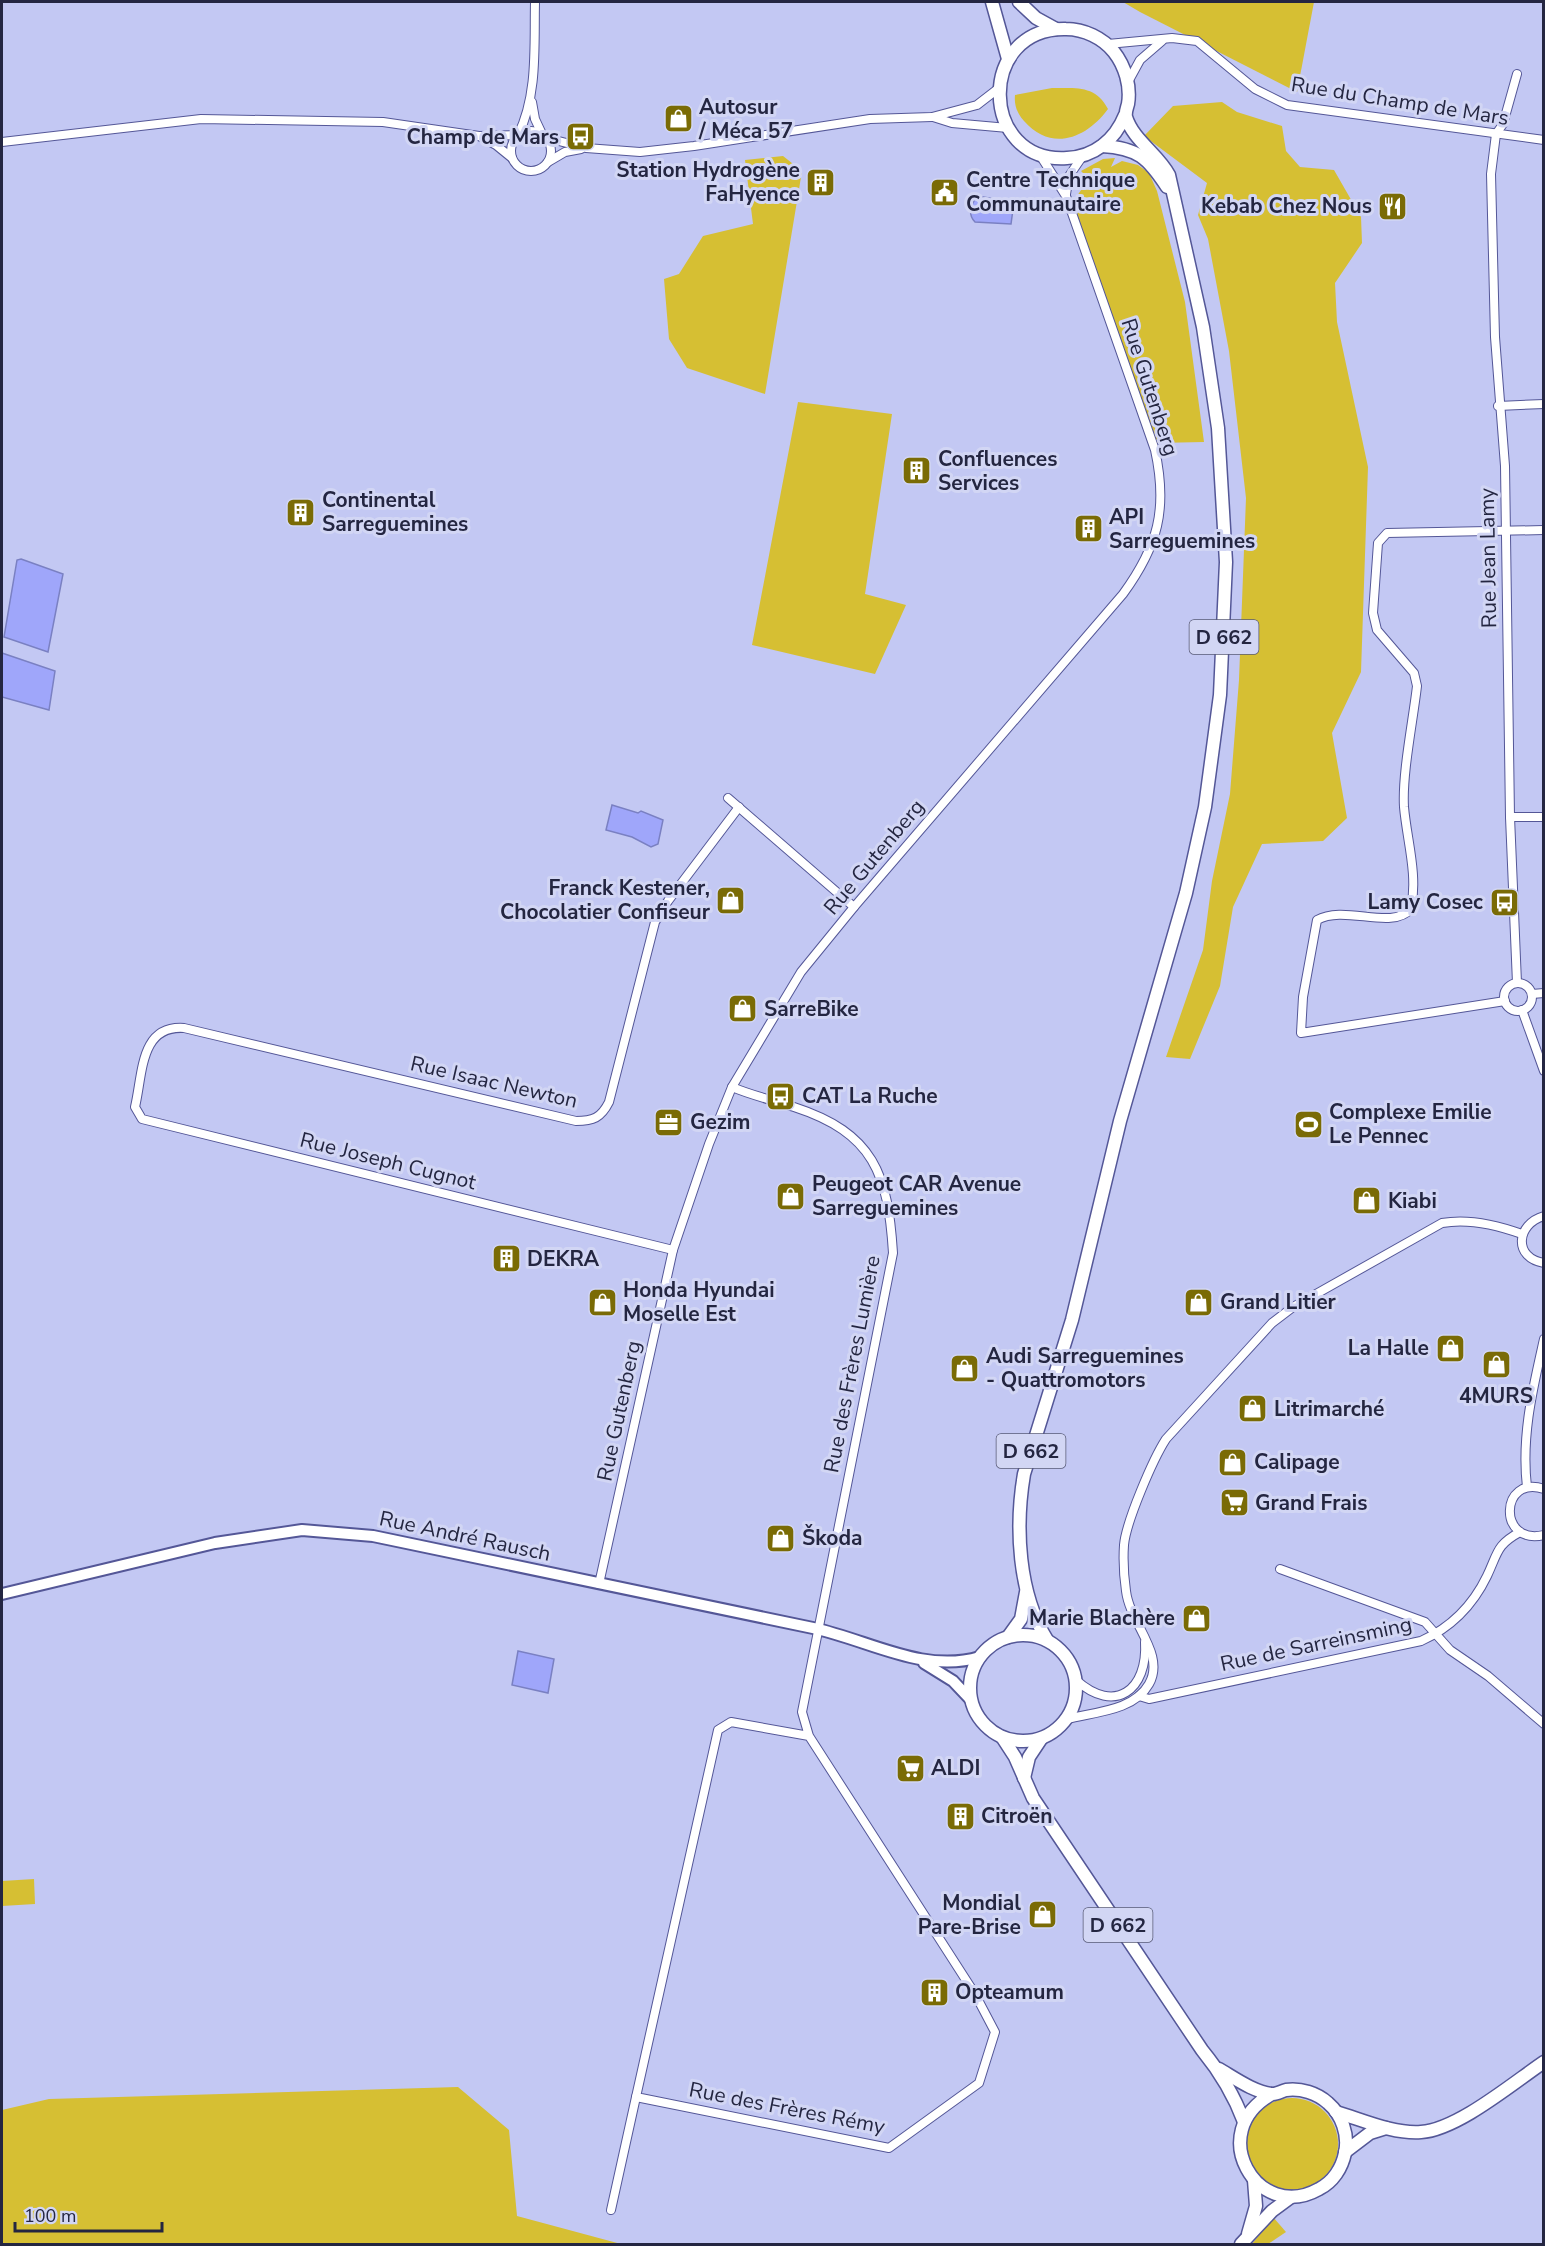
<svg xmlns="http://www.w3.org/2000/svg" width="1545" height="2246" viewBox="0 0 1545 2246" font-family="'Nunito Sans',sans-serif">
<rect width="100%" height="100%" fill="#c3c8f3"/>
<!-- green -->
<g fill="#d6bf33">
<path d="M 1123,2 L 1314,2 L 1297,92 L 1140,12 Z"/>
<path d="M 1052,88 C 1076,88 1096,85 1108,109 C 1086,139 1051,152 1024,121 C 1017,113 1014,105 1015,95 Z"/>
<path d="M 1222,102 L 1237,112 L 1282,126 L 1286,151 L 1300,167 L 1334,170 L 1361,217 L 1362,243 L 1335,283 L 1337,322 L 1368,467 L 1361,672 L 1332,733 L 1347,818 L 1323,841 L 1262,844 L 1233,907 L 1220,986 L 1190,1059 L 1166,1057 L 1203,950 L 1212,881 L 1230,794 L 1239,680 L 1246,498 L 1229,351 L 1208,239 L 1198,215 L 1207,183 L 1144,136 L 1173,106 Z"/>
<path d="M 783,156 L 802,171 L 765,394 L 687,368 L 669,339 L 664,279 L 679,274 L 703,236 L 753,224 L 745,160 Z"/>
<path d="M 1115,158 L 1111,167 L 1122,161 L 1138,165 L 1149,173 L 1157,191 L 1185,302 L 1204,442 L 1156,443 L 1075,211 L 1074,200 L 1089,179 L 1081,171 L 1103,159 Z"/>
<path d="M 798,402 L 892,414 L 865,594 L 906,605 L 875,674 L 752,645 Z"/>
<path d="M 34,1879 L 35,1904 L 2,1906 L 2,1881 Z"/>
<path d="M 458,2087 L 509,2130 L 517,2216 L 621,2244 L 2,2244 L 2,2110 L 49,2099 Z"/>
<circle cx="1292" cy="2144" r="46"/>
<path d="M 1273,2217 L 1286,2232 L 1268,2244 L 1252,2244 Z"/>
</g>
<!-- water -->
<g fill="#9fa6fa" stroke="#7a80c2" stroke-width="1.5">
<path d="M 977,196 L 1014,202 L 1011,224 L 975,222 C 967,214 972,203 977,196 Z"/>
<path d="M 21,559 L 63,574 L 48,652 L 4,637 L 17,560 Z"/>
<path d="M 2,653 L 55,671 L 49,710 L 2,697 Z"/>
<path d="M 612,805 L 638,813 L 641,811 L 663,820 L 658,844 L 651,847 L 632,837 L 606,830 Z"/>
<path d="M 518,1651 L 554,1659 L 548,1693 L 512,1685 Z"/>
</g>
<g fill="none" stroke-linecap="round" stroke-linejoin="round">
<defs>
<g id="street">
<path d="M 1108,44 L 1172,38 L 1197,41 L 1255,89 L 1287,105 L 1544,140"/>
<path d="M 1517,74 L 1503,124 L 1496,134 L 1491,174 L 1495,337 L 1505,466 L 1510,817 L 1517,983"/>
<path d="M 1128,82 L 1140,60 L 1162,41"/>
<path d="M 532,102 L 535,119 L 542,134"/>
<path d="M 933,117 L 952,123 L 1008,128"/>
<circle cx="531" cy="151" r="20"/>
<path d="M 547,138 L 586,148 L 640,152 L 694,146 L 870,119 L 932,117 L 977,105 L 999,88"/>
<path d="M 2,142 L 201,119 L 383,122 L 479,136"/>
<path d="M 512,158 L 496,145 L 479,136 L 518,135 C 538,95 534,46 535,2"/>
<path d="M 548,162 L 565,152 L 581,149"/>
<path d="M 1066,194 L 1069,176 L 1082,157"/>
<path d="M 1498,406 L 1544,404"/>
<path d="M 728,798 L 854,907"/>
<path d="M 1510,817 L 1544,817"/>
<circle cx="1518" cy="997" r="14"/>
<path d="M 1532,994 L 1544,993"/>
<path d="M 1505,1001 L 1301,1033 L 1303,997 L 1317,920 C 1345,904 1391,931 1411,909 C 1418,874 1407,841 1404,807 C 1402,774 1413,721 1417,686 L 1414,673 L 1377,630 L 1373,613 L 1378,543 L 1387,533 L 1544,530"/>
<path d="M 1522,1010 L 1544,1071"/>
<path d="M 732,1087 C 753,1096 773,1100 794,1107 C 874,1133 888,1174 893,1253 L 802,1712 L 809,1736 L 975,1994 L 995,2032 L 979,2083 L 889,2148 L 636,2097 L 718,1730 L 731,1722 L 809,1736"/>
<path d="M 1544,1216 C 1516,1224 1513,1258 1544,1263"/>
<path d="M 673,1250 L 142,1119 L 135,1107 C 143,1073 140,1025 184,1028 L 576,1121 C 593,1121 601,1118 609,1102 L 655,922 L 668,901 L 739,807"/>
<path d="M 1527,1487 C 1521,1436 1533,1388 1544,1339"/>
<path d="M 1544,1489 C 1500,1474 1497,1546 1544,1535"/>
<path d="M 1280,1569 L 1425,1622 L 1450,1650 L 1488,1676 L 1544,1724"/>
<path d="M 599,1584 L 673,1250 L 709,1144 L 732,1087 L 801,972 L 854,907 L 1123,594 C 1158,546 1168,509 1155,450 L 1066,196 L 1040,155"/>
<path d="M 1076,1680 C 1115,1715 1148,1690 1145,1642"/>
<path d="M 1139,1696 L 1149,1699 L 1421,1641 C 1450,1628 1473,1605 1487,1576 C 1498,1553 1496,1545 1520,1532"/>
<path d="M 1067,1719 C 1094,1712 1134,1711 1149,1684 C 1166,1654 1130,1624 1126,1591 C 1124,1577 1123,1560 1124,1545 C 1126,1522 1153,1459 1166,1439 L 1272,1323 L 1293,1307 L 1442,1223 C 1469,1218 1497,1225 1522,1234"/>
<path d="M 611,2210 L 636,2097"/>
</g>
<g id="secondary">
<path d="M 2,1594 L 215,1543 L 302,1530 L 373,1536 C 520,1567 667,1597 813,1628 C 869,1640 923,1674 980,1657"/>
<path d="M 924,1663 L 953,1681 L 971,1700"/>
</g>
<g id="primary">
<path d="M 992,2 L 1008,59"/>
<path d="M 1019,2 L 1036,18 L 1056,29"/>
<path d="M 1102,146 C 1138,148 1148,158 1167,187"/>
<circle cx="1023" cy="1688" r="53"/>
<path d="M 1008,1637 L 1021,1619 L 1026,1592"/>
<path d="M 1047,1640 C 1018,1593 1015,1527 1024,1474 L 1072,1320 L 1120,1121 L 1186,893 L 1205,807 L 1220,695 L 1226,562 L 1218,428 L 1203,327 L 1169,175 C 1158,154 1133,140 1126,117 C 1125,112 1127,108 1128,104 C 1131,86 1125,66 1114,52 C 1103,38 1084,29 1066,29 C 976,27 979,164 1067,158 C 1094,157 1115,140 1125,115"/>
<path d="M 1002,1737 L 1015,1757 L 1033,1798 L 1202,2050 C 1220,2072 1234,2095 1244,2122"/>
<path d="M 1024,1778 L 1029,1757 L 1041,1739"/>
<path d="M 1219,2069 C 1233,2077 1255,2093 1273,2094 C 1277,2094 1282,2091 1286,2090 C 1301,2088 1317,2093 1328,2103 C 1342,2115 1349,2135 1345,2153 C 1342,2168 1333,2182 1319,2189 C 1257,2224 1204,2131 1272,2094"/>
<path d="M 1336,2112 C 1363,2120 1393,2134 1421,2132 C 1457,2130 1513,2083 1544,2062"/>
<path d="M 1345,2152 L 1370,2133 L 1386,2128"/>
<path d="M 1248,2234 L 1256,2206 L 1254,2180"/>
<path d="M 1241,2244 L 1272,2211 L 1291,2197"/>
</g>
</defs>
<!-- street casing -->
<use href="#street" stroke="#545797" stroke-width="10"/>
<!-- secondary casing -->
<use href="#secondary" stroke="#545797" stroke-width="14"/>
<!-- primary casing -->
<use href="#primary" stroke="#545797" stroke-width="15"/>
<!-- street -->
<use href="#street" stroke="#fff" stroke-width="8"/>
<!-- secondary -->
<use href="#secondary" stroke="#fff" stroke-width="10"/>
<!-- primary -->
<use href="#primary" stroke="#fff" stroke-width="12"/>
</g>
<!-- icons -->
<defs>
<symbol id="shop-square" viewBox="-11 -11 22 22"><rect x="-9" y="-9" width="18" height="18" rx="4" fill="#7a6b05" stroke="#d2d6f4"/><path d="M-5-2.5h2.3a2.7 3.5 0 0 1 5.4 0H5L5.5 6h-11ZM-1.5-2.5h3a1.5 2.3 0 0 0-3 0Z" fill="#fff"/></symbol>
<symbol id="bus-square" viewBox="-11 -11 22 22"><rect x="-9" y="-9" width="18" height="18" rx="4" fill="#7a6b05" stroke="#d2d6f4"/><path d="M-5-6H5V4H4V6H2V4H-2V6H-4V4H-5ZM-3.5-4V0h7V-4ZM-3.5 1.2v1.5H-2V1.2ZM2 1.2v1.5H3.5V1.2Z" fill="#fff"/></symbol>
<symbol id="building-square" viewBox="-11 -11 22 22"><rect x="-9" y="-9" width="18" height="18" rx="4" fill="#7a6b05" stroke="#d2d6f4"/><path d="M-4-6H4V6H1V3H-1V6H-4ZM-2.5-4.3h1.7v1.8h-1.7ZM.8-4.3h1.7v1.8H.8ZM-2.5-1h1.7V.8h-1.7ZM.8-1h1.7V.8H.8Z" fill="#fff"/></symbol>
<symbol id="civic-square" viewBox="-11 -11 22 22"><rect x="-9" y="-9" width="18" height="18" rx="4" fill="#7a6b05" stroke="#d2d6f4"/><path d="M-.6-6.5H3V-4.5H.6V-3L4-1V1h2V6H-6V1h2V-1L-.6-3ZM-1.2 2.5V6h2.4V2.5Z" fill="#fff"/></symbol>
<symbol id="restaurant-square" viewBox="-11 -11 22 22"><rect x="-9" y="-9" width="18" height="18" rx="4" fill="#7a6b05" stroke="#d2d6f4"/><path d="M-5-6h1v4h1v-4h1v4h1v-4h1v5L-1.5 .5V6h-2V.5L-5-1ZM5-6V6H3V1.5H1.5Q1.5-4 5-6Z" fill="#fff"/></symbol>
<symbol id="office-square" viewBox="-11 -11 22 22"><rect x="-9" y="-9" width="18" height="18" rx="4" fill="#7a6b05" stroke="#d2d6f4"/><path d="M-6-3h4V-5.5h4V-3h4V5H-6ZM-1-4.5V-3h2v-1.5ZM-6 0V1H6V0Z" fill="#fff"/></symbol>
<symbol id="stadium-square" viewBox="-11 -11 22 22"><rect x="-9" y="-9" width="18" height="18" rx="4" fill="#7a6b05" stroke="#d2d6f4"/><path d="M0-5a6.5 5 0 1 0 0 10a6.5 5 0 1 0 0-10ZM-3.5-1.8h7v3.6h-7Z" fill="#fff"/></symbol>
<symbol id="supermarket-square" viewBox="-11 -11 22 22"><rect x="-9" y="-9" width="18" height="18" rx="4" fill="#7a6b05" stroke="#d2d6f4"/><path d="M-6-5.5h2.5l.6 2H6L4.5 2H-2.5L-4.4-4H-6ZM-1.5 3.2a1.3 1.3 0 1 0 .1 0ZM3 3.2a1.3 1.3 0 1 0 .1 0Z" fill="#fff"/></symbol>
</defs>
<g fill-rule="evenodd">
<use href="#shop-square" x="662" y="102" width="33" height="33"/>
<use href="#bus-square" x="564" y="120" width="33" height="33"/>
<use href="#building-square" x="804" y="166" width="33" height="33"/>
<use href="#civic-square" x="928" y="176" width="33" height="33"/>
<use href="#restaurant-square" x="1376" y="190" width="33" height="33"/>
<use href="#building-square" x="900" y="454" width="33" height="33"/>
<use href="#building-square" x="284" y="496" width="33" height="33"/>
<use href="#building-square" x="1072" y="512" width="33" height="33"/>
<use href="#shop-square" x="714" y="884" width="33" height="33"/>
<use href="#bus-square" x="1488" y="886" width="33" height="33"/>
<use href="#shop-square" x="726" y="992" width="33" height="33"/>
<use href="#bus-square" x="764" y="1080" width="33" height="33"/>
<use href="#office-square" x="652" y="1106" width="33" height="33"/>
<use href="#stadium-square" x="1292" y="1108" width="33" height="33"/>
<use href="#shop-square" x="774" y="1180" width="33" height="33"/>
<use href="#shop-square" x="1350" y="1184" width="33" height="33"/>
<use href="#building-square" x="490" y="1242" width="33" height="33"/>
<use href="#shop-square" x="586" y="1286" width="33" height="33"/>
<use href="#shop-square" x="1182" y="1286" width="33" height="33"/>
<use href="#shop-square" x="1434" y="1332" width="33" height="33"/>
<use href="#shop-square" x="1480" y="1348" width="33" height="33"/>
<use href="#shop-square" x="948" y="1352" width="33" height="33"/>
<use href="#shop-square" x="1236" y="1392" width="33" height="33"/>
<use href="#shop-square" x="1216" y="1446" width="33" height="33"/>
<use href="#supermarket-square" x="1218" y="1486" width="33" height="33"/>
<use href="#shop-square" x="764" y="1522" width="33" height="33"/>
<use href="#shop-square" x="1180" y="1602" width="33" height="33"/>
<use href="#supermarket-square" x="894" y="1752" width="33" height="33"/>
<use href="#building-square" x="944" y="1800" width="33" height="33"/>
<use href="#shop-square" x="1026" y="1898" width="33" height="33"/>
<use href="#building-square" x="918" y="1976" width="33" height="33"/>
</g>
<g text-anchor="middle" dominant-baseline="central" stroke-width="6" stroke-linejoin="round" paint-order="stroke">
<!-- shield labels -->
<g fill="#d2d6f4" stroke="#585b77" stroke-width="1.5">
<rect x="1189.5" y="620" width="69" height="34" rx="4.5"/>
<rect x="996.5" y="1434" width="69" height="34" rx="4.5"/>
<rect x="1083.5" y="1908" width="69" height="34" rx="4.5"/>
</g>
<g font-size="20" font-weight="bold" fill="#242641">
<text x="1224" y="637">D 662</text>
<text x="1031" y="1451">D 662</text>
<text x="1118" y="1925">D 662</text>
</g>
<!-- street labels -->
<g font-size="21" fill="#242641" stroke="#d2d6f4">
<text transform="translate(1400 101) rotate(9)">Rue du Champ de Mars</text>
<text transform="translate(1150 387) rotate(72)">Rue Gutenberg</text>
<text transform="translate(1488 558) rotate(-91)">Rue Jean Lamy</text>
<text transform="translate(874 857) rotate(-50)">Rue Gutenberg</text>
<text transform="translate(494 1082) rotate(13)">Rue Isaac Newton</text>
<text transform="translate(388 1161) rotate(14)">Rue Joseph Cugnot</text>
<text transform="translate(852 1364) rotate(-79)">Rue des Frères Lumière</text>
<text transform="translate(619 1411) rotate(-78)">Rue Gutenberg</text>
<text transform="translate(465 1536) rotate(12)">Rue André Rausch</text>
<text transform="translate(1316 1644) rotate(-12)">Rue de Sarreinsming</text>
<text transform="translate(787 2108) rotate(11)">Rue des Frères Rémy</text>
</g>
<!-- poi labels -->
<g font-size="21" font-weight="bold" fill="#242641" stroke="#d2d6f4" text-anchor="start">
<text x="699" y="107">Autosur<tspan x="699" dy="24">/ Méca 57</tspan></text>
<text x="559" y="137" text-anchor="end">Champ de Mars</text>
<text x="800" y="170" text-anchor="end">Station Hydrogène<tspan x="800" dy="24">FaHyence</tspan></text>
<text x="966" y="180">Centre Technique<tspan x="966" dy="24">Communautaire</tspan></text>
<text x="1372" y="206" text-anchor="end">Kebab Chez Nous</text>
<text x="938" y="459">Confluences<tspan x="938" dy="24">Services</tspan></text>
<text x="322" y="500">Continental<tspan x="322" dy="24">Sarreguemines</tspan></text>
<text x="1109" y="517">API<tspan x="1109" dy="24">Sarreguemines</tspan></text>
<text x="710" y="888" text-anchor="end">Franck Kestener,<tspan x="710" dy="24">Chocolatier Confiseur</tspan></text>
<text x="1483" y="902" text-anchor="end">Lamy Cosec</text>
<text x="764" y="1009">SarreBike</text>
<text x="802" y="1096">CAT La Ruche</text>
<text x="1329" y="1112">Complexe Emilie<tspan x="1329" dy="24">Le Pennec</tspan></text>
<text x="690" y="1122">Gezim</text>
<text x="812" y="1184">Peugeot CAR Avenue<tspan x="812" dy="24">Sarreguemines</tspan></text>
<text x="1388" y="1201">Kiabi</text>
<text x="527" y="1259">DEKRA</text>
<text x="623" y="1290">Honda Hyundai<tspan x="623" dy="24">Moselle Est</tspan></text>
<text x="1220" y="1302">Grand Litier</text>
<text x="1429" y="1348" text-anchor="end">La Halle</text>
<text x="986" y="1356">Audi Sarreguemines<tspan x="986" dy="24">- Quattromotors</tspan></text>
<text x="1496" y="1396" text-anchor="middle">4MURS</text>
<text x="1274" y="1409">Litrimarché</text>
<text x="1254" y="1462">Calipage</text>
<text x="1255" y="1503">Grand Frais</text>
<text x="802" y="1538">Škoda</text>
<text x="1175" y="1618" text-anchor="end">Marie Blachère</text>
<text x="931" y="1768">ALDI</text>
<text x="981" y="1816">Citroën</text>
<text x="1021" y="1903" text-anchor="end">Mondial<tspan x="1021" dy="24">Pare-Brise</tspan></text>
<text x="955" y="1992">Opteamum</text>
</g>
</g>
<!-- border -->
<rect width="1545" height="2246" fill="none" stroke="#242641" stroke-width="6"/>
<!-- scale -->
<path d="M15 2222v9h147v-9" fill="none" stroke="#242641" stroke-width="3"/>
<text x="24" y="2222" font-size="18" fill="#242641" stroke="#d2d6f4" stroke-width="4.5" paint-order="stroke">100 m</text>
</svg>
